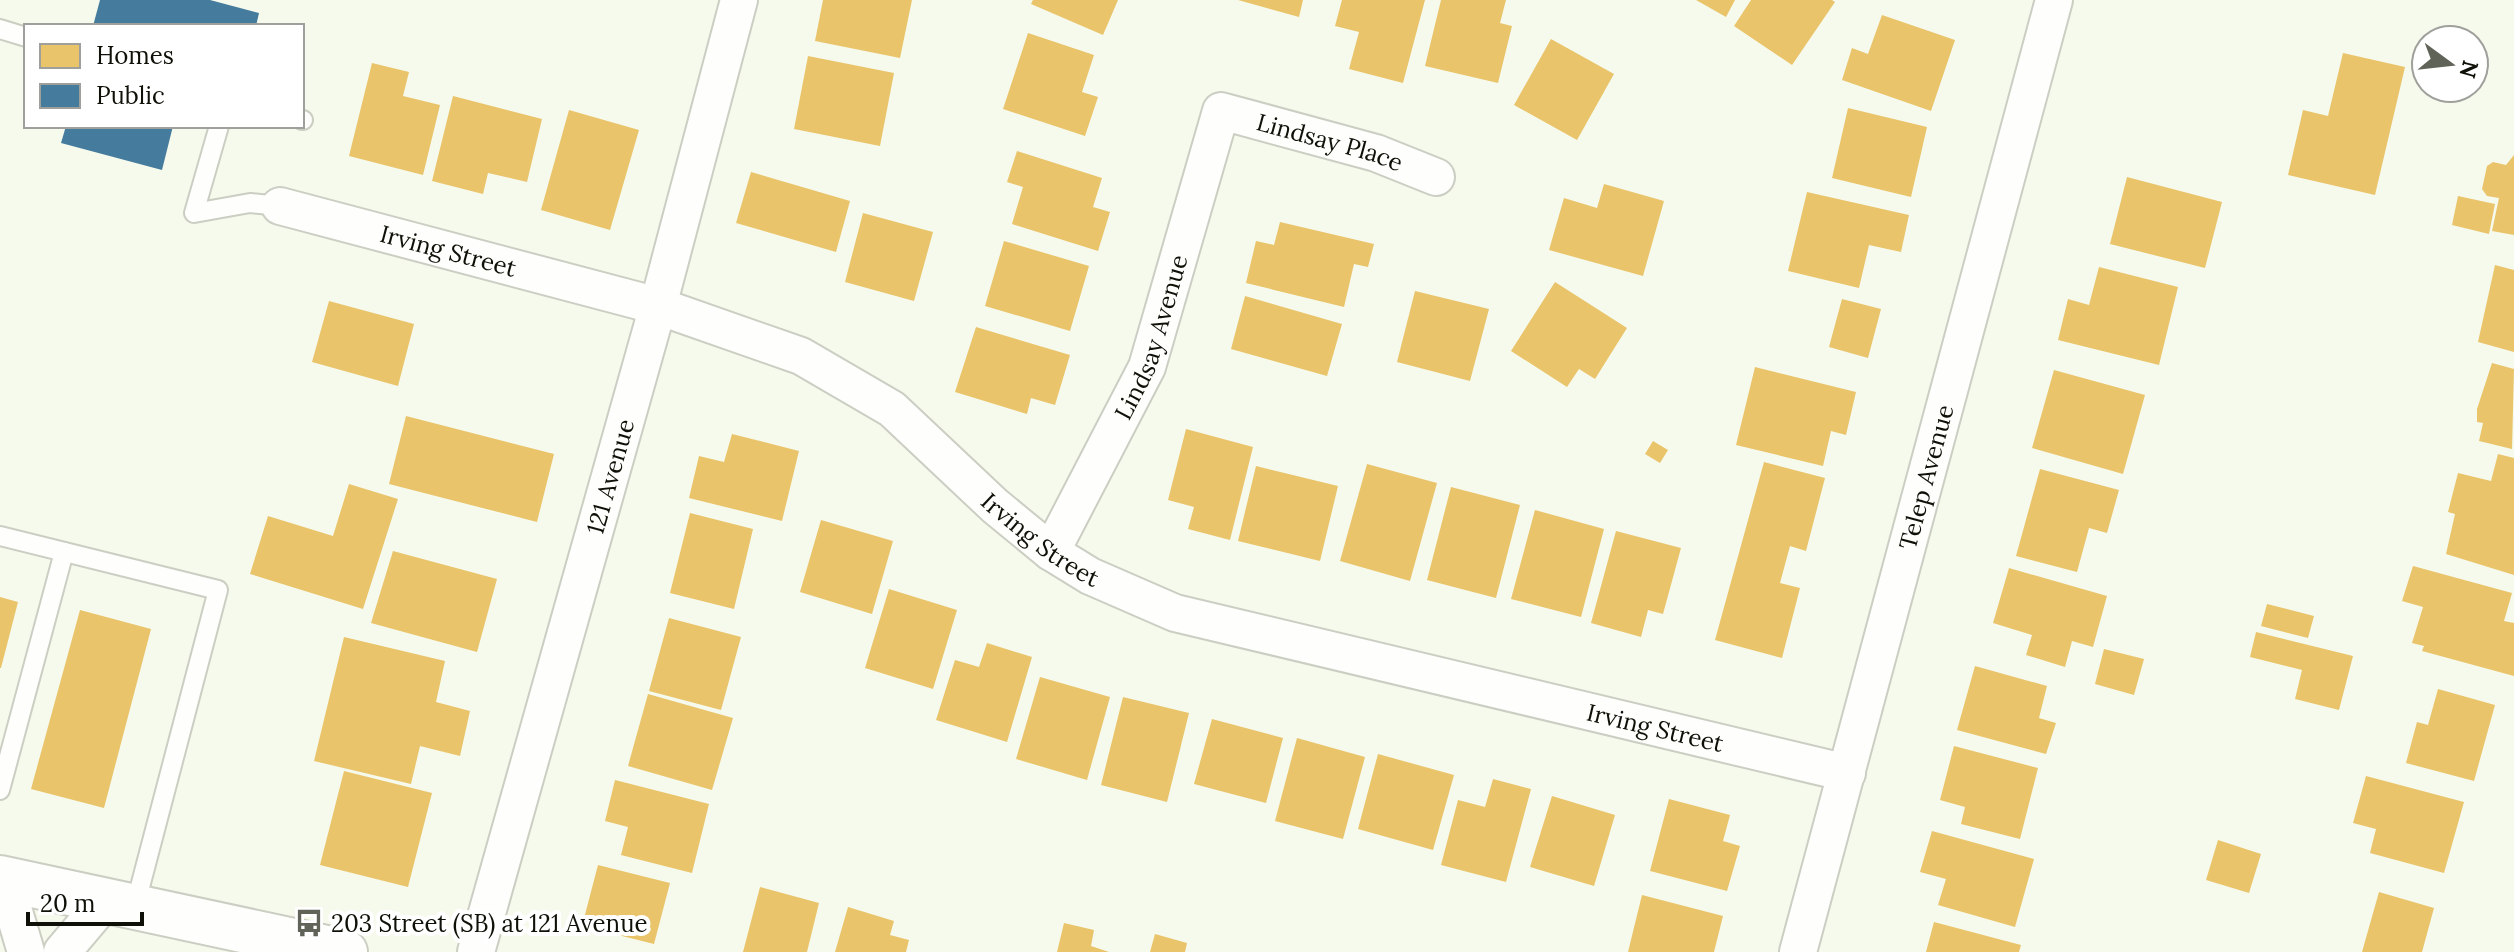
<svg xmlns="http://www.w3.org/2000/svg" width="2514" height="952" viewBox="0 0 2514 952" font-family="Lora,serif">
<rect width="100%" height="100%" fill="#f6faed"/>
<!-- homes -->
<g fill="#e9c46a">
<path d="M 823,0 L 912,0 L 900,58 L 815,41 Z"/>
<path d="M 1033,0 L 1118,0 L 1103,35 L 1031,4 Z"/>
<path d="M 1238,0 L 1303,0 L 1299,17 Z"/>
<path d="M 1342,0 L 1425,0 L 1403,83 L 1349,69 L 1359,32 L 1335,26 Z"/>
<path d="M 1441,0 L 1506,0 L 1500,23 L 1512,26 L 1498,83 L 1425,66 Z"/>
<path d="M 1696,0 L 1735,0 L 1726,17 Z"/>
<path d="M 1751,0 L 1832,0 L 1835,2 L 1792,65 L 1734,26 Z"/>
<path d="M 1882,15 L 1955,40 L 1931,111 L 1842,80 L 1852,48 L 1868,54 Z"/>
<path d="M 1028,33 L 1094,55 L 1082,92 L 1098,97 L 1085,136 L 1003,109 Z"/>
<path d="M 1551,39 L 1614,74 L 1577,140 L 1514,105 Z"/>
<path d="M 2343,53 L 2405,67 L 2375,195 L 2288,175 L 2303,110 L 2328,116 Z"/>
<path d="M 808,56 L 894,73 L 880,146 L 794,129 Z"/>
<path d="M 372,63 L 409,72 L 403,96 L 440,105 L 423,175 L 349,156 Z"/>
<path d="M 453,96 L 542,119 L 527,182 L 488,173 L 483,194 L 432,181 Z"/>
<path d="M 1848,108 L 1927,127 L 1911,197 L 1832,178 Z"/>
<path d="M 569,110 L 639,130 L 610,230 L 541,210 Z"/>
<path d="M 1017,151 L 1102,178 L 1093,207 L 1110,212 L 1098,251 L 1012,224 L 1023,187 L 1007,182 Z"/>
<path d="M 2514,155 L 2514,235 L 2492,231 L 2499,198 L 2487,196 L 2482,189 L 2487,166 L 2493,162 L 2506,165 Z"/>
<path d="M 751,172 L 850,201 L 836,252 L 736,223 Z"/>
<path d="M 2127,177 L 2222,202 L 2205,268 L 2110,244 Z"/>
<path d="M 1604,184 L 1664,201 L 1643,276 L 1549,250 L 1564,198 L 1597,208 Z"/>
<path d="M 1807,192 L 1909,215 L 1901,252 L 1869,245 L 1859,288 L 1788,271 Z"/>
<path d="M 2458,196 L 2495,204 L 2489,234 L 2452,225 Z"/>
<path d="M 863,213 L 933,232 L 914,301 L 845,282 Z"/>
<path d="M 1280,222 L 1374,244 L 1368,267 L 1354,264 L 1344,307 L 1246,283 L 1256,241 L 1274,245 Z"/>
<path d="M 1004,241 L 1089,266 L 1070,331 L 985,306 Z"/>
<path d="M 2495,265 L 2514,270 L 2514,352 L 2478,342 Z"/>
<path d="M 2099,267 L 2178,287 L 2159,365 L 2058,340 L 2068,299 L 2089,305 Z"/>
<path d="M 1555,282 L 1627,328 L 1595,379 L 1579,369 L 1567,387 L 1511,351 Z"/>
<path d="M 1415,291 L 1489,309 L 1470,381 L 1397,362 Z"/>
<path d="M 1245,296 L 1342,324 L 1327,376 L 1231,349 Z"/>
<path d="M 1842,299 L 1881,309 L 1868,358 L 1829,347 Z"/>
<path d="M 329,301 L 414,324 L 398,386 L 312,362 Z"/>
<path d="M 976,327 L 1070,355 L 1055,405 L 1031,398 L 1027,414 L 955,392 Z"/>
<path d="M 2492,363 L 2514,369 L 2512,449 L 2479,441 L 2483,423 L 2477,422 L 2477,409 Z"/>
<path d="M 1755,367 L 1856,392 L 1846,435 L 1831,431 L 1823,466 L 1736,445 Z"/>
<path d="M 2054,370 L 2145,395 L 2123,474 L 2032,448 Z"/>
<path d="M 406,416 L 554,454 L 537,522 L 389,484 Z"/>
<path d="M 1186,429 L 1253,447 L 1230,540 L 1188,529 L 1194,507 L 1168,500 Z"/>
<path d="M 732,434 L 799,451 L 782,521 L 689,498 L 699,456 L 724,462 Z"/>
<path d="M 1653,441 L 1668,450 L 1660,463 L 1645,454 Z"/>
<path d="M 2498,454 L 2514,458 L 2514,575 L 2446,554 L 2455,514 L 2448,512 L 2458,473 L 2491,481 Z"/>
<path d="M 1764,462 L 1825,478 L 1806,551 L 1790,546 L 1780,583 L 1800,588 L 1782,658 L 1715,640 Z"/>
<path d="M 1367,464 L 1437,483 L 1410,581 L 1340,561 Z"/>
<path d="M 1256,466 L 1338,486 L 1320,561 L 1238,541 Z"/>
<path d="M 2040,469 L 2119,490 L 2107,533 L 2089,528 L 2077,572 L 2016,556 Z"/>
<path d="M 349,484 L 398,499 L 363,609 L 250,574 L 268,516 L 333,536 Z"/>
<path d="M 1451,487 L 1520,505 L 1496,598 L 1427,580 Z"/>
<path d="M 1535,510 L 1604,529 L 1581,617 L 1511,599 Z"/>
<path d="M 690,513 L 753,529 L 734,609 L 670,593 Z"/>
<path d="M 821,520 L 893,541 L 872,614 L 800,592 Z"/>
<path d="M 1616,531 L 1681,548 L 1663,614 L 1648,610 L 1641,637 L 1591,623 Z"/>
<path d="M 393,551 L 497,579 L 477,652 L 371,623 Z"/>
<path d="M 2413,566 L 2512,593 L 2504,621 L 2514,623 L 2514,676 L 2422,651 L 2424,646 L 2412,643 L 2423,607 L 2402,601 Z"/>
<path d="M 2009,568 L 2107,596 L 2093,647 L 2072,641 L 2065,667 L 2026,655 L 2032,635 L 1993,623 Z"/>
<path d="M 889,589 L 957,610 L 933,689 L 865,668 Z"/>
<path d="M 0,597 L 18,602 L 1,668 L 0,668 Z"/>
<path d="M 2267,604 L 2314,616 L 2308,638 L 2261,626 Z"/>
<path d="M 80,610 L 151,629 L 104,808 L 31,789 Z"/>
<path d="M 669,618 L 741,637 L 721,710 L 649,691 Z"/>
<path d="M 2256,632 L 2353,656 L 2339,710 L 2295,699 L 2302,670 L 2250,657 Z"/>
<path d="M 344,637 L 445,661 L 436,702 L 470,711 L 460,756 L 420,746 L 411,784 L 314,761 Z"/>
<path d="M 987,643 L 1032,657 L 1007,742 L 936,720 L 955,660 L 979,667 Z"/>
<path d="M 2104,649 L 2144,659 L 2134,695 L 2095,684 Z"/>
<path d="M 1975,666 L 2047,686 L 2039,718 L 2056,723 L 2046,754 L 1957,730 Z"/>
<path d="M 1040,677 L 1110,697 L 1087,780 L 1016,759 Z"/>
<path d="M 2438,689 L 2495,705 L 2474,781 L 2406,763 L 2417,722 L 2428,725 Z"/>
<path d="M 648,694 L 733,718 L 712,790 L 628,766 Z"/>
<path d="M 1123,697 L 1189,713 L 1167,802 L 1101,785 Z"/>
<path d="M 1212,719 L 1283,738 L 1266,803 L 1194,784 Z"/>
<path d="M 1297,738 L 1365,757 L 1343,839 L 1275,821 Z"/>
<path d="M 1954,746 L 2038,768 L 2020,839 L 1961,824 L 1965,807 L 1940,800 Z"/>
<path d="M 1378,754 L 1454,775 L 1433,850 L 1358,829 Z"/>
<path d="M 344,771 L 432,793 L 408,887 L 320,865 Z"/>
<path d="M 2366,776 L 2464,802 L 2444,873 L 2370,853 L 2376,829 L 2353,823 Z"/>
<path d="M 1493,779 L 1531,789 L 1506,882 L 1441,865 L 1458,800 L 1485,807 Z"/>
<path d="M 615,780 L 709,804 L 692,873 L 621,855 L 628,827 L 605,821 Z"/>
<path d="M 1552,796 L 1615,815 L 1594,886 L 1530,867 Z"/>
<path d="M 1669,799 L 1730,815 L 1723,841 L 1740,846 L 1727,891 L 1650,871 Z"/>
<path d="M 1932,831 L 2034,859 L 2015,927 L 1938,905 L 1946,879 L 1920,872 Z"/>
<path d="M 2218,840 L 2261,854 L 2249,893 L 2206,880 Z"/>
<path d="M 598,865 L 670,883 L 654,944 L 582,926 Z"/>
<path d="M 760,887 L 819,903 L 807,952 L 743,952 Z"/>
<path d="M 2379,892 L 2434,908 L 2422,952 L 2362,952 Z"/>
<path d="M 1642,895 L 1723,916 L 1714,952 L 1628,952 Z"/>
<path d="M 848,907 L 894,921 L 890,935 L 909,940 L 906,952 L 835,952 Z"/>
<path d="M 1934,922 L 2021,945 L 2019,952 L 1926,952 Z"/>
<path d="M 1064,923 L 1094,930 L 1091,946 L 1109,952 L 1057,952 Z"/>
<path d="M 1155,934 L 1187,943 L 1185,952 L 1150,952 Z"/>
</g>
<!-- public -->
<g fill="#457b9d">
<path d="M 100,0 L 210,0 L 259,13 L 256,26 L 93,26 Z"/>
<path d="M 66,126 L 173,126 L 162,170 L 61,143 Z"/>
</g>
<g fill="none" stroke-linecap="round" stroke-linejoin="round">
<defs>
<g id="lane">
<path d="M 0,29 L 26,37"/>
<path d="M 302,120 L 303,120"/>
<path d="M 219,126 L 194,213 L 250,203 L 280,206"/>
<path d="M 0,536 L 218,590 L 135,906"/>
<path d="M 0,790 L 64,552"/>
</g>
<g id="street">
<path id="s1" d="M 280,206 L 658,306 L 801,356 L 892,409 L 995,506 L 1051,552 L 1090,576 L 1175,613 L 1847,773"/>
<path id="s2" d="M 1051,552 L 1147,367 L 1221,111 L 1376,153 L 1436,177"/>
<path d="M 4,878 L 26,952"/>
<path d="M 62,952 L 106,900"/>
<path id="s3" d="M 476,952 L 658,306 L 739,0"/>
<path id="s4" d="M 1798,952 L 2054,0"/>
</g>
<path id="secondary" d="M 0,878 L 345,952"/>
</defs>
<!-- lane casing -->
<use href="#lane" stroke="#cbcec3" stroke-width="22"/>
<!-- street casing -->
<use href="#street" stroke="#cbcec3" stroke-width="40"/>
<!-- secondary casing -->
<use href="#secondary" stroke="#cbcec3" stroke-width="48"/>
<!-- lane -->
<use href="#lane" stroke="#fefefc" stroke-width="18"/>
<!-- street -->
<use href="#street" stroke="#fefefc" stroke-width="36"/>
<!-- secondary -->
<use href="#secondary" stroke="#fefefc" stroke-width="44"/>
</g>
<!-- icons -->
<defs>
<symbol id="bus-bare" viewBox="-9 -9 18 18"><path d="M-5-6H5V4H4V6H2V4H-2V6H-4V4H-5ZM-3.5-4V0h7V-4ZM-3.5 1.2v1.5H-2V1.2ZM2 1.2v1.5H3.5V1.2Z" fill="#606358" stroke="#fff" stroke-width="2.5" paint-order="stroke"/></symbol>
</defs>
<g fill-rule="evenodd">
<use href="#bus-bare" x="289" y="903" width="40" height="40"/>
</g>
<g text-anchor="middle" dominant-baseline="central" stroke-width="8" stroke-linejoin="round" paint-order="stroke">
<!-- street labels -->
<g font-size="24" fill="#0f1108" stroke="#fff">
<text stroke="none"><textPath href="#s2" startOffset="588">Lindsay Place</textPath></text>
<text stroke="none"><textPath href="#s1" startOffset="174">Irving Street</textPath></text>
<text stroke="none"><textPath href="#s2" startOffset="238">Lindsay Avenue</textPath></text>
<text stroke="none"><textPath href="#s4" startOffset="492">Telep Avenue</textPath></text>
<text stroke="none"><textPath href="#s3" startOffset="494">121 Avenue</textPath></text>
<text stroke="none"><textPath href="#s1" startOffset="846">Irving Street</textPath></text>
<text stroke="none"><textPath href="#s1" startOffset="1494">Irving Street</textPath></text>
</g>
<!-- poi labels -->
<g font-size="24" fill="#0f1108" stroke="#fff" text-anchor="start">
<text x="331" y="923">203 Street (SB) at 121 Avenue</text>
</g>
</g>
<!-- legend -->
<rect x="24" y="24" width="280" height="104" fill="#ffffff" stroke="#9fa09c" stroke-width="2"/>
<rect x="40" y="44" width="40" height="24" fill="#e9c46a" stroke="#9fa09c" stroke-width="2"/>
<text x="96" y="64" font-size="24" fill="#0f1108">Homes</text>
<rect x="40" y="84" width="40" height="24" fill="#457b9d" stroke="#9fa09c" stroke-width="2"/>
<text x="96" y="104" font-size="24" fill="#0f1108">Public</text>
<!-- north arrow -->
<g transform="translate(2450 64) rotate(105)"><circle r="38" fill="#ffffff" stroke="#9fa09c" stroke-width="2"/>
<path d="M0-6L14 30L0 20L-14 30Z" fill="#606358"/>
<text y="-12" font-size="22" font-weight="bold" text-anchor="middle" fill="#0f1108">N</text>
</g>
<!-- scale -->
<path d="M28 912v12h114v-12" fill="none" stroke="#0f1108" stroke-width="4"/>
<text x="40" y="912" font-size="24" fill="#0f1108" stroke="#ffffff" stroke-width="6" paint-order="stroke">20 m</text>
</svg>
